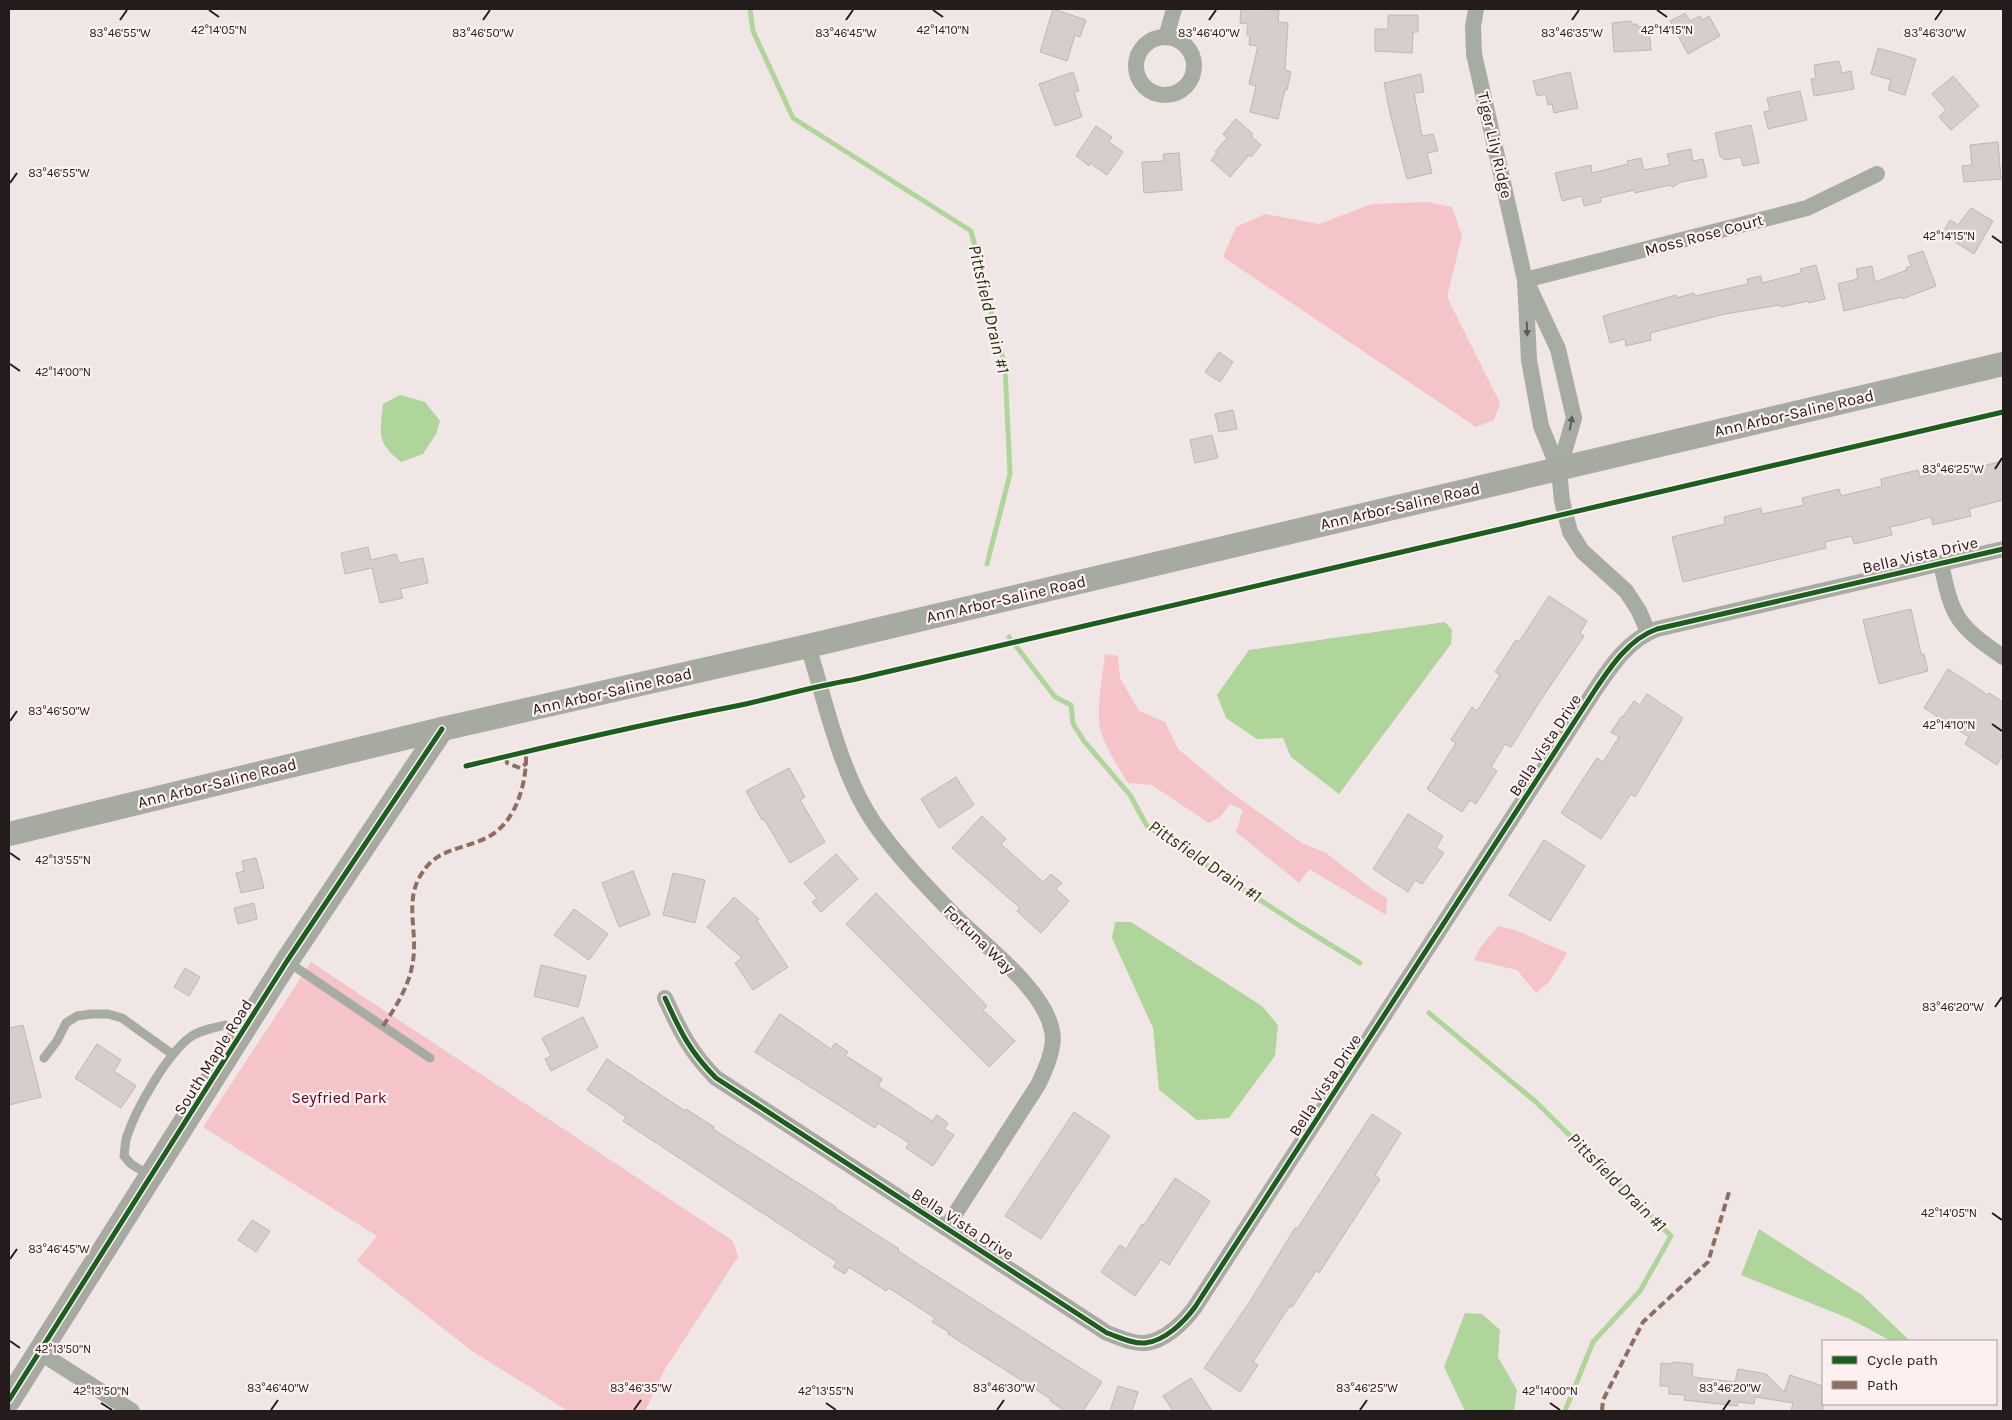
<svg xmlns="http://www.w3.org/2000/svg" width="2012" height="1420" viewBox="0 0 2012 1420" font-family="Karla,sans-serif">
<rect width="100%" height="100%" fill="#f1e6e6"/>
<!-- green -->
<g fill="#f4c4c8">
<path d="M 1427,202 L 1452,207 L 1462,236 L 1447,297 L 1500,403 L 1494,420 L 1476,427 L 1223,257 L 1236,227 L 1265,214 L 1319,224 L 1372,204 Z"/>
<path d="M 1105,654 L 1118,656 L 1120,678 L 1139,711 L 1165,722 L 1178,749 L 1229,791 L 1302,843 L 1326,853 L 1375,891 L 1387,898 L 1386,915 L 1309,869 L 1299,883 L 1236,832 L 1243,810 L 1230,804 L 1220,817 L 1209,823 L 1152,785 L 1128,783 C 1119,768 1103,744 1100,728 C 1096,711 1103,672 1105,654 Z"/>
<path d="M 1498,926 L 1515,930 L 1567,953 L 1550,981 L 1536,993 L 1517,970 L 1474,960 L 1480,948 Z"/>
<path d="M 311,962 L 733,1241 L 738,1257 L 665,1369 L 645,1411 L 568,1411 L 472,1351 L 357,1261 L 377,1236 L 203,1127 Z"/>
</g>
<!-- water -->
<g fill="#b0d59b">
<path d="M 400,395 L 425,402 L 440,421 L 436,434 L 423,454 L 401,462 C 376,442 380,433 383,404 Z"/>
<path d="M 1445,622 L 1452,630 L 1451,644 L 1339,794 L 1291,757 L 1283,738 L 1257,739 L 1226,718 L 1217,695 L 1249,650 Z"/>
<path d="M 1115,922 L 1131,922 L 1262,1006 L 1278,1025 L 1275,1056 L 1229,1118 L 1197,1120 L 1159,1090 L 1153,1028 L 1112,938 Z"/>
<path d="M 1759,1229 L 1862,1295 L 1910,1341 L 1891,1341 L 1850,1319 L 1741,1275 Z"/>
<path d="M 1465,1313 L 1482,1314 L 1500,1330 L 1498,1357 L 1517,1390 L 1514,1411 L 1465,1411 L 1444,1367 Z"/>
</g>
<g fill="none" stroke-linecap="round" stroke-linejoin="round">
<!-- stream -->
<g stroke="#b0d59b" stroke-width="5">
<path d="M 750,9 L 753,31 L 793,118 L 971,231 L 1005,367 L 1010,474 L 987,564"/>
<path d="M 1009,637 L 1055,697 L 1071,705 L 1073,724 L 1084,741 L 1130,795 L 1147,826 L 1300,926 L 1360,963"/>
<path d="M 1429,1013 L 1536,1102 L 1671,1236 L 1640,1291 L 1593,1342 L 1565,1411"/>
</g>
</g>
<!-- building -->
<g fill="#d6cdcd" stroke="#bfb6b7">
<path d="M 1053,9 L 1086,20 L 1080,37 L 1075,35 L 1067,61 L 1040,52 Z"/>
<path d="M 1241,9 L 1279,10 L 1278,22 L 1288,23 L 1285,70 L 1291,72 L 1287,90 L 1285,90 L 1278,119 L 1250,112 L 1256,86 L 1249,84 L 1258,46 L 1249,45 L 1250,35 L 1247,35 L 1248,24 L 1240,23 Z"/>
<path d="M 1685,13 L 1690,21 L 1700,16 L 1702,20 L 1709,16 L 1720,36 L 1688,54 L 1670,21 Z"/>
<path d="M 1388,15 L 1418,15 L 1418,32 L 1413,32 L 1412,53 L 1375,51 L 1375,29 L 1388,29 Z"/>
<path d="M 1631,21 L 1631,24 L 1637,24 L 1637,27 L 1649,26 L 1651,50 L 1614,52 L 1612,23 Z"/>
<path d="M 1878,48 L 1916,59 L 1905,95 L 1888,90 L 1891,80 L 1871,74 Z"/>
<path d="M 1839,61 L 1842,73 L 1851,71 L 1854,89 L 1814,96 L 1811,79 L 1816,78 L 1814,65 Z"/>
<path d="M 1073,72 L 1079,91 L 1074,92 L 1082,117 L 1055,126 L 1039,84 Z"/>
<path d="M 1570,72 L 1578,108 L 1554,113 L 1552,104 L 1548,105 L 1546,94 L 1537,96 L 1533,81 Z"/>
<path d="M 1421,74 L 1424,92 L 1414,93 L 1422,136 L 1433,134 L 1438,151 L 1427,153 L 1432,173 L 1407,179 L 1390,113 L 1384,83 Z"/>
<path d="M 1953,76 L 1979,106 L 1951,130 L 1939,117 L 1946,110 L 1932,94 Z"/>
<path d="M 1800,91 L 1807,120 L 1768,129 L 1764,112 L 1770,111 L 1767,98 Z"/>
<path d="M 1236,119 L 1253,134 L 1251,136 L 1261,145 L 1251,157 L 1249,155 L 1230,177 L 1211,160 L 1217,153 L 1215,152 L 1227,138 L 1223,134 Z"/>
<path d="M 1751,125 L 1759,163 L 1743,166 L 1741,157 L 1725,160 L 1720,156 L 1715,133 Z"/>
<path d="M 1096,126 L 1112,137 L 1109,142 L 1123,152 L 1107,175 L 1090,163 L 1089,166 L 1076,156 Z"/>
<path d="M 1998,142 L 2001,179 L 1964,182 L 1962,166 L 1972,165 L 1970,145 Z"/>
<path d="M 1691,149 L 1693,161 L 1703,159 L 1707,177 L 1681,182 L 1673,187 L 1670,185 L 1635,193 L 1634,190 L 1600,198 L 1601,202 L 1584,206 L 1582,196 L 1562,201 L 1555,173 L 1591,165 L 1592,173 L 1628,164 L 1627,161 L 1641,158 L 1644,170 L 1670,165 L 1667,154 Z"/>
<path d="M 1179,153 L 1182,190 L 1144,193 L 1142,162 L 1164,161 L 1163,154 Z"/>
<path d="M 1971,208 L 1993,221 L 1974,254 L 1942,234 L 1950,220 L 1958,225 Z"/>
<path d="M 1923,251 L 1936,286 L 1902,299 L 1902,297 L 1844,311 L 1838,284 L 1858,279 L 1856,269 L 1872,266 L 1875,282 L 1907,270 L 1906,268 L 1911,266 L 1908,256 Z"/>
<path d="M 1816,265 L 1825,299 L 1809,303 L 1808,301 L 1781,307 L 1780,305 L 1725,314 L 1650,333 L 1651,340 L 1626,346 L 1625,339 L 1610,343 L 1603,316 L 1676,295 L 1676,298 L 1694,293 L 1695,296 L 1748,284 L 1747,279 L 1761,276 L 1762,283 L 1801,273 L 1800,269 Z"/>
<path d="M 1219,352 L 1233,362 L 1220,382 L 1205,372 Z"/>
<path d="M 1233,410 L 1237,429 L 1219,432 L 1215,414 Z"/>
<path d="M 1212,435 L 1218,458 L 1195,463 L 1190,440 Z"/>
<path d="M 2003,461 L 2003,500 L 1969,509 L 1971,516 L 1933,525 L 1931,517 L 1904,524 L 1890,527 L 1892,535 L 1854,544 L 1852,536 L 1825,542 L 1826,548 L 1683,582 L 1672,537 L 1725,524 L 1724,517 L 1761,508 L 1762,514 L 1804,505 L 1802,498 L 1839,489 L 1841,496 L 1882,486 L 1881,479 L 1918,470 L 1920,477 L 1973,465 L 1974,468 Z"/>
<path d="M 368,547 L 371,560 L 396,554 L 399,563 L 423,558 L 428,583 L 400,589 L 403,598 L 380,603 L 372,568 L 345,574 L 341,553 Z"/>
<path d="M 1549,596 L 1587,621 L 1580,633 L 1584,636 L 1540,701 L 1511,747 L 1505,744 L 1491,767 L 1497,771 L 1476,804 L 1470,800 L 1462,812 L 1427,789 L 1456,743 L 1451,740 L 1472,707 L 1477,711 L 1500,675 L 1495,672 L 1516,640 L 1519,642 Z"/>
<path d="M 1911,609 L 1921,654 L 1924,654 L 1928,671 L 1879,684 L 1863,620 Z"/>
<path d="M 1948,669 L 1988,695 L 1989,693 L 2003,702 L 2003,754 L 1997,765 L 1965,744 L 1969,737 L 1924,708 Z"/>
<path d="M 1647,694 L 1683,718 L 1635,797 L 1631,794 L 1601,839 L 1561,813 L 1597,758 L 1603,762 L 1619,737 L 1611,732 L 1622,716 L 1623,717 L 1634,701 L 1640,705 Z"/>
<path d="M 789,768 L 805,797 L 800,800 L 825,842 L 790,863 L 764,819 L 762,820 L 746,791 Z"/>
<path d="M 956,777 L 974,805 L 939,828 L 921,799 Z"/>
<path d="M 1408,814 L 1443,836 L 1436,848 L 1444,853 L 1422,884 L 1415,880 L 1408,892 L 1373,869 Z"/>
<path d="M 982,816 L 1006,839 L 1001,844 L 1043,882 L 1051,874 L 1062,883 L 1056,889 L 1069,901 L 1041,933 L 1017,911 L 1020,908 L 952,848 Z"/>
<path d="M 1544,840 L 1585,866 L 1550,921 L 1509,895 Z"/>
<path d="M 836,854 L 858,879 L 821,912 L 812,902 L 817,898 L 804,883 Z"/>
<path d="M 256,858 L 264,888 L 241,893 L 236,873 L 244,871 L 242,861 Z"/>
<path d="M 633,871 L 650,915 L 619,927 L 602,883 Z"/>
<path d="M 673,873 L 705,880 L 695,923 L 663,915 Z"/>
<path d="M 876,893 L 987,1006 L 983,1010 L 1015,1041 L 989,1067 L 846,924 Z"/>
<path d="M 734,897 L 759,919 L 757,921 L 788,967 L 753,990 L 735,963 L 742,958 L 707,927 Z"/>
<path d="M 254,903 L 257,919 L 238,924 L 234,908 Z"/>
<path d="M 574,909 L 608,934 L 589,960 L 554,935 Z"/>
<path d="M 541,965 L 586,976 L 578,1007 L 534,996 Z"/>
<path d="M 185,968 L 200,977 L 189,996 L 174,987 Z"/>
<path d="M 780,1014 L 831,1049 L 835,1043 L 848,1052 L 845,1055 L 882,1079 L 878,1086 L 932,1121 L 937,1115 L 948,1123 L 944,1129 L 954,1135 L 933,1166 L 906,1148 L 909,1143 L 878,1123 L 875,1128 L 755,1052 Z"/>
<path d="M 583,1017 L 598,1047 L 551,1071 L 545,1059 L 551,1056 L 542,1038 Z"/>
<path d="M 23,1025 L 41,1097 L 9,1105 L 9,1028 Z"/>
<path d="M 97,1044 L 121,1060 L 114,1071 L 136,1086 L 121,1108 L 75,1078 Z"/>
<path d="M 607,1059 L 685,1111 L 686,1109 L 714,1127 L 713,1129 L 836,1207 L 835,1208 L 899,1249 L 898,1251 L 1102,1382 L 1083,1411 L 1065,1411 L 1050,1401 L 1051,1399 L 948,1334 L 949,1332 L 932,1322 L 935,1318 L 889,1288 L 886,1291 L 849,1267 L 845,1274 L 833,1267 L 837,1262 L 623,1121 L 626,1117 L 587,1090 Z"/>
<path d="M 1074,1112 L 1110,1136 L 1041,1239 L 1005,1216 Z"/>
<path d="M 1372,1114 L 1401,1133 L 1375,1175 L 1380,1179 L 1319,1273 L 1316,1271 L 1292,1307 L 1290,1306 L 1285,1313 L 1253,1362 L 1258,1365 L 1240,1392 L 1204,1368 L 1249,1303 L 1295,1228 L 1297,1229 Z"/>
<path d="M 1175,1178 L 1210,1201 L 1169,1265 L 1161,1259 L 1135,1296 L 1101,1272 L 1120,1245 L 1126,1249 L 1142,1224 L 1144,1225 Z"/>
<path d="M 252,1220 L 270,1231 L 256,1252 L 238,1240 Z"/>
<path d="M 1673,1362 L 1693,1364 L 1692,1377 L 1735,1382 L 1738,1369 L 1766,1374 L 1784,1392 L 1790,1375 L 1823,1386 L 1823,1411 L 1791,1411 L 1793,1403 L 1755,1397 L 1754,1404 L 1738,1402 L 1737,1406 L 1684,1400 L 1685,1395 L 1669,1394 L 1669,1386 L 1660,1386 L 1661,1363 L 1672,1364 Z"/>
<path d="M 1191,1378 L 1212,1411 L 1173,1411 L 1163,1396 Z"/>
<path d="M 1118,1386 L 1138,1392 L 1132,1411 L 1110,1411 Z"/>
</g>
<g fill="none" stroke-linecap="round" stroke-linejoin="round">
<!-- service -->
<g stroke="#a6aca1" stroke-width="9">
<path d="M 288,962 L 430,1058"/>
<path d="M 44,1058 L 57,1041 L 66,1023 L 77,1016 L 92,1014 L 108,1014 L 122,1018 L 172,1054"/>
<path d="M 149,1175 L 131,1164 L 124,1156 C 125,1149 125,1142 127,1136 C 136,1109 166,1056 189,1038 C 199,1030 213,1028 225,1025 L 240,1034"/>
</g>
<!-- minor -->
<g stroke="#a6aca1" stroke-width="16">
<path d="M 1476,9 L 1473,27 L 1474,54 L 1525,280 L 1529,360 L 1541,426 L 1559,470 L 1562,501 L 1570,532 L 1582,551 L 1626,591 L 1639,611 L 1648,632"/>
<circle cx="1165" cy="66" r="29"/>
<path d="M 1166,37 L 1174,9"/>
<path d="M 1525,280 L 1807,208 L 1877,174"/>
<path d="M 1529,287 L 1558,349 L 1574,418 L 1559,470"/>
<path d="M 1941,563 C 1952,618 1957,625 2003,657"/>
<path d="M 808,646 C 826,703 840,773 874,823 C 898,857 927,887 956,917 C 985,946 1045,990 1052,1031 C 1056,1047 1045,1071 1038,1085 L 946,1228"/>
<path d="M 665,998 C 680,1031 690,1052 716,1078 L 1107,1333 C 1119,1337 1132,1344 1145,1343 C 1165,1341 1184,1322 1195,1307 L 1595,690 C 1611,666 1629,639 1657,629 L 2003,549"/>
<path d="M 39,1352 L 132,1411"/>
</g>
<!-- secondary -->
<g stroke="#a6aaa0" stroke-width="24">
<path d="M 9,834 L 442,729 L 808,646 L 2003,364"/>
<path d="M 9,1400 L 287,961 L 442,729"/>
</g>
<!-- quiet -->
<g stroke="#8d6e63" stroke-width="4" stroke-dasharray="8 4" stroke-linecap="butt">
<path d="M 506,757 L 507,763 L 520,768 L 527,763"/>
<path d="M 383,1026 C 399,1002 413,980 414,950 C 415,926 407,900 419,878 C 435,848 459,851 486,838 C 516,824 527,783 526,753"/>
<path d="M 1602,1411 L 1603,1400 L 1643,1322 L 1708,1262 L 1729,1192"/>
</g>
<defs>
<g id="cycleway">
<path d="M 466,766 C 557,744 649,723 741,705 C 778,697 814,686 852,680 L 2003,412"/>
<path d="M 665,998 C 680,1031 690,1052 716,1078 L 1107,1333 C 1119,1337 1132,1344 1145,1343 C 1165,1341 1184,1322 1195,1307 L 1595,690 C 1611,666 1629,639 1657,629 L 2003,549"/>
<path d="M 9,1400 L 287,961 L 442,729"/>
</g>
</defs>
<!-- cycleway casing -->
<use href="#cycleway" stroke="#fef0f1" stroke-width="8"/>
<!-- cycleway -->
<use href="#cycleway" stroke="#1b5e20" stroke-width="5"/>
</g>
<!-- one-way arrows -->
<defs><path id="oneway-solid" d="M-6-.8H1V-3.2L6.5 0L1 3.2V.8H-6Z" transform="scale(1.25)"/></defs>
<g fill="#5e5c58">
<use href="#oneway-solid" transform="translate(1527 329) rotate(88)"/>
<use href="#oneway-solid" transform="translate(1571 423) rotate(-80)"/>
</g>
<!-- ticks -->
<path fill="none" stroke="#231b1c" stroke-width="2" d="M 209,10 L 219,17M 933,10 L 943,17M 1657,10 L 1667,17M 120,20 L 127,10M 483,20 L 490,10M 846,20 L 853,10M 1209,20 L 1216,10M 1572,20 L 1579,10M 1935,20 L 1942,10M 10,183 L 17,173M 1992,236 L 2002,243M 10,364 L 20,371M 1995,469 L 2002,458M 10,721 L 17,711M 1992,724 L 2002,731M 10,853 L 20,860M 1995,1007 L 2002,997M 1992,1213 L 2002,1220M 10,1259 L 17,1249M 10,1341 L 20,1348M 101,1403 L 112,1410M 826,1403 L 836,1410M 1550,1403 L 1560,1410M 271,1410 L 278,1400M 634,1410 L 641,1400M 997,1410 L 1004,1400M 1360,1410 L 1367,1400M 1723,1410 L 1730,1400"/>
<g text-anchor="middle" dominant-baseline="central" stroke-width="4.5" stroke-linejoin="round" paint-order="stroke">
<!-- street labels -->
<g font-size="16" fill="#231b1c" stroke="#fef0f1">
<text transform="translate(1495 145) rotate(77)">Tiger Lily Ridge</text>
<text transform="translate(1704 235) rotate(-15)">Moss Rose Court</text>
<text transform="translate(1794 413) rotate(-13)">Ann Arbor-Saline Road</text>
<text transform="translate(1400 506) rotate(-13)">Ann Arbor-Saline Road</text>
<text transform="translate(1920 555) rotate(-13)">Bella Vista Drive</text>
<text transform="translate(1006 599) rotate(-13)">Ann Arbor-Saline Road</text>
<text transform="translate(612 691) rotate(-13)">Ann Arbor-Saline Road</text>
<text transform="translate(1545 745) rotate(-57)">Bella Vista Drive</text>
<text transform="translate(217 783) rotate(-14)">Ann Arbor-Saline Road</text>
<text transform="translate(979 939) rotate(44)">Fortuna Way</text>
<text transform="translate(213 1057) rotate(-58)">South Maple Road</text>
<text transform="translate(1325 1085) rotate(-57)">Bella Vista Drive</text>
<text transform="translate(963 1224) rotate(33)">Bella Vista Drive</text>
</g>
<!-- park labels -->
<g font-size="16" fill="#630220" stroke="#fef0f1">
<text x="339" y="1097">Seyfried Park</text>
</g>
<!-- water labels -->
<g font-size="18" font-style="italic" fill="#1c3311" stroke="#fef0f1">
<text transform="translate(989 309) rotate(77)">Pittsfield Drain #1</text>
<text transform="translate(1205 861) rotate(34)">Pittsfield Drain #1</text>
<text transform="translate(1617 1182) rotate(45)">Pittsfield Drain #1</text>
</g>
</g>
<g font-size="12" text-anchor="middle" fill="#231b1c" stroke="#fef0f1" stroke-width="4.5" stroke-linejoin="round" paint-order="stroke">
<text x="219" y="34">42°14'05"N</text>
<text x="943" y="34">42°14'10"N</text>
<text x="1667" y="34">42°14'15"N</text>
<text x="120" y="37">83°46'55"W</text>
<text x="483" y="37">83°46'50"W</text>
<text x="1209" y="37">83°46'40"W</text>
<text x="1572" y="37">83°46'35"W</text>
<text x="1935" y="37">83°46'30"W</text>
<text x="846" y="37">83°46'45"W</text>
<text x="59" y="177">83°46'55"W</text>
<text x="1949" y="240">42°14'15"N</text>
<text x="63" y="376">42°14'00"N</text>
<text x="1953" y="473">83°46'25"W</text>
<text x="59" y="715">83°46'50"W</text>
<text x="1949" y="729">42°14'10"N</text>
<text x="63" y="864">42°13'55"N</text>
<text x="1953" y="1011">83°46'20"W</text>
<text x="1949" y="1217">42°14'05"N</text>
<text x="59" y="1253">83°46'45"W</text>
<text x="63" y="1353">42°13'50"N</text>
<text x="278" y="1392">83°46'40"W</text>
<text x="641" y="1392">83°46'35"W</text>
<text x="1004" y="1392">83°46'30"W</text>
<text x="1367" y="1392">83°46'25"W</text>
<text x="1730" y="1392">83°46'20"W</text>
<text x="101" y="1395">42°13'50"N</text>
<text x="826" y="1395">42°13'55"N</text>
<text x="1550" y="1395">42°14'00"N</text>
</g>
<!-- border -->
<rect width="2012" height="1420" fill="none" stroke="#231b1c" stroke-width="20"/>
<!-- legend -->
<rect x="1822" y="1340" width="175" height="65" fill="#fef0f1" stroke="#a69b9c"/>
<rect x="1832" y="1356" width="25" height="8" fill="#1b5e20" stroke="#a69b9c"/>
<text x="1867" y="1365" font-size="15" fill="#231b1c">Cycle path</text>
<rect x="1832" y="1381" width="25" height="8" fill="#8d6e63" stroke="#a69b9c"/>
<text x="1867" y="1390" font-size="15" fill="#231b1c">Path</text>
</svg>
